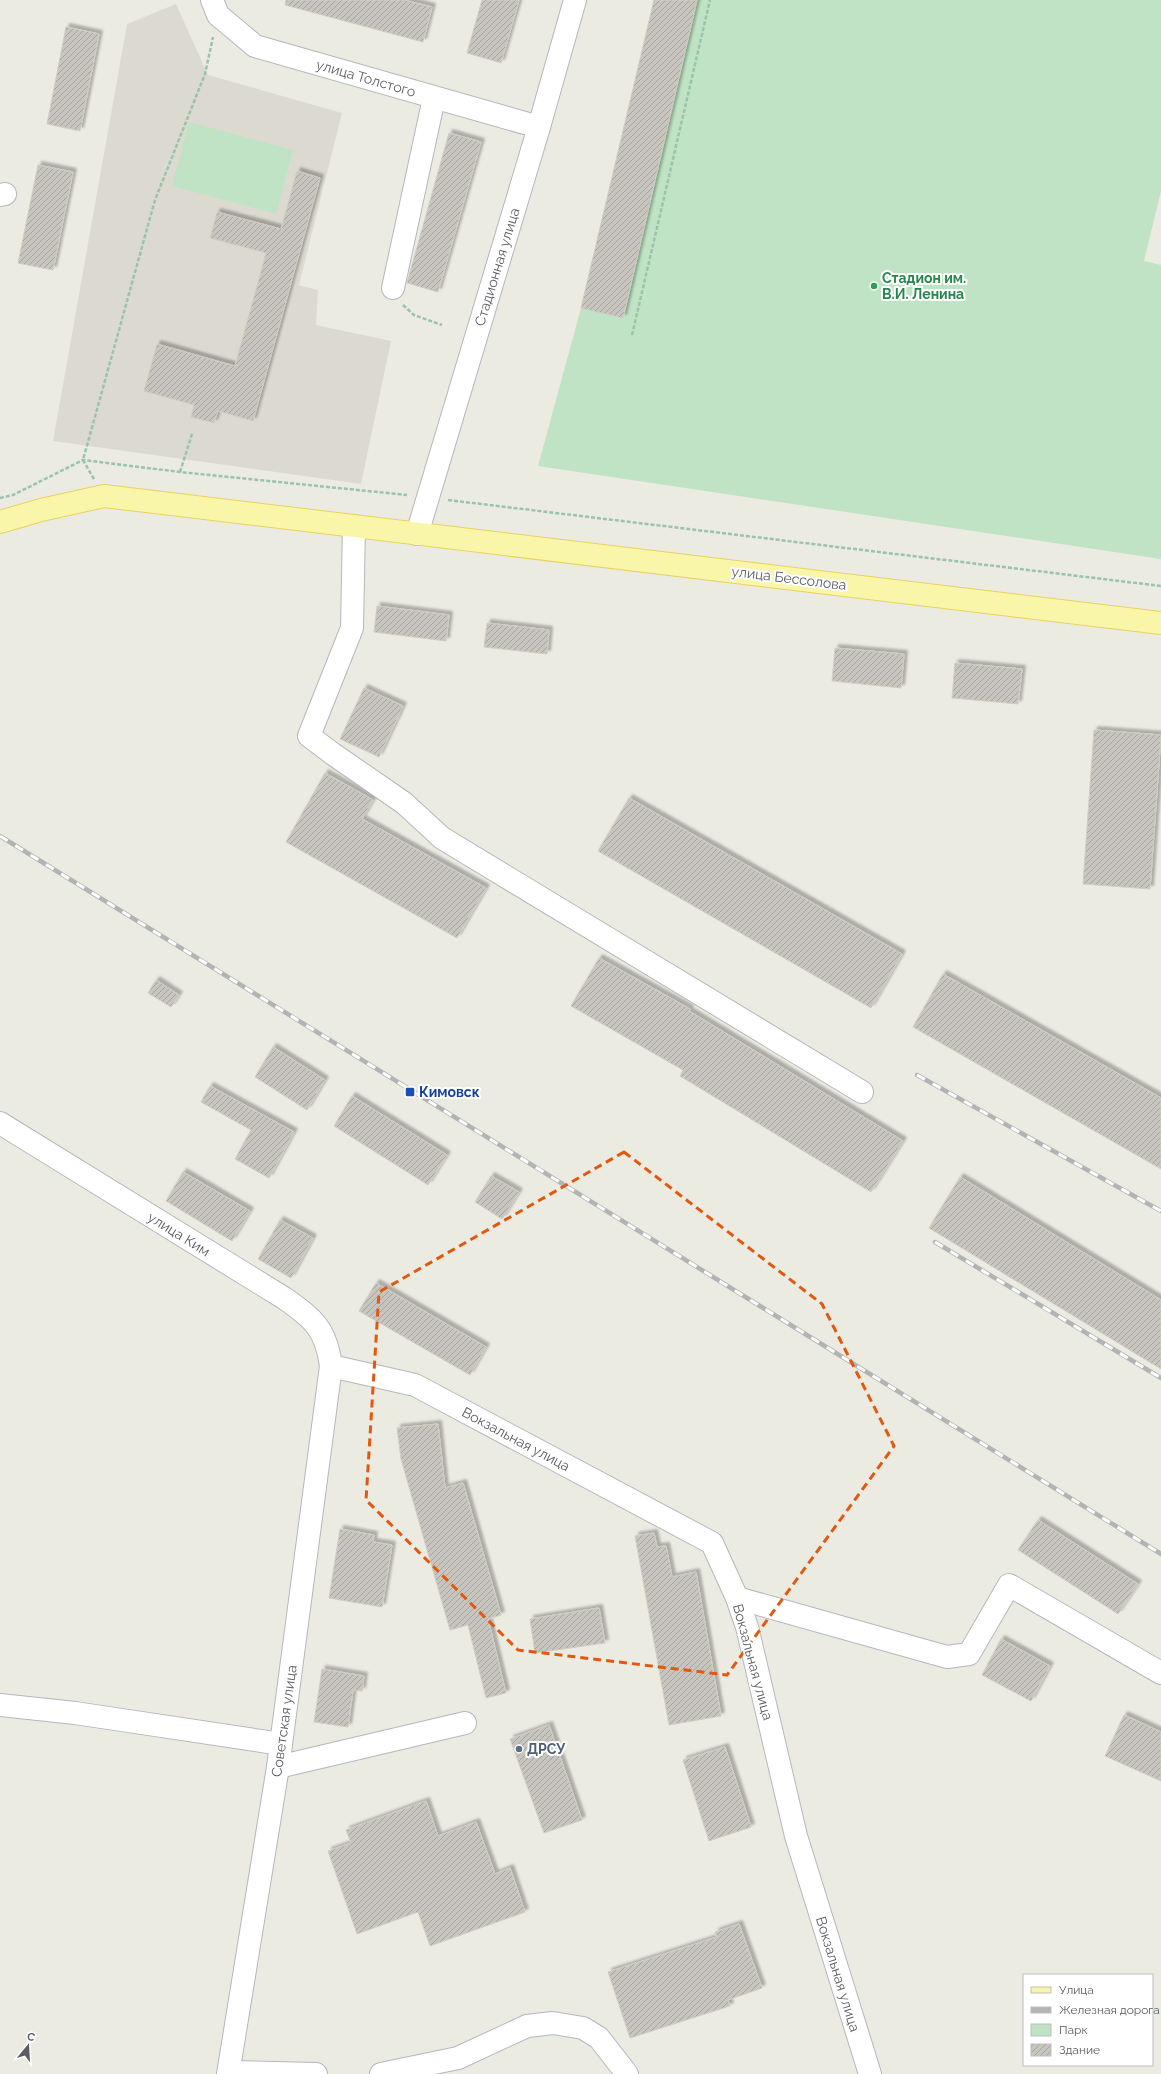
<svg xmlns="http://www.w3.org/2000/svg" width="1161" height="2074" viewBox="0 0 1161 2074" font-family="Raleway,sans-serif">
<defs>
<pattern id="building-hatch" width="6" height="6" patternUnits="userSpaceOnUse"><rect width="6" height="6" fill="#c8c5bf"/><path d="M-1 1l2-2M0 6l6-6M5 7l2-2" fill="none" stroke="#a5a39f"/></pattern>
<filter id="shadow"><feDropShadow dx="3.5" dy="-3.5" stdDeviation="1" flood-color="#0004"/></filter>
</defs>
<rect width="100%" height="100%" fill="#ecebe2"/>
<!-- education -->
<path fill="#dcdad0" d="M 176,4 L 208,75 L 342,113 L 299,285 L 318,290 L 316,325 L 391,341 L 361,484 L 53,441 L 127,24 Z"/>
<!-- park -->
<g fill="#bfe3c4">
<path d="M 654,0 L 1161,0 L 1161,191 L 1144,261 L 1161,265 L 1161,559 L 538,466 L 581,308 Z"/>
<path d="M 189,122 L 293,150 L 276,214 L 172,186 Z"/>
</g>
<!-- building -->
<g fill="url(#building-hatch)" stroke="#d0cdc1" filter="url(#shadow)">
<path d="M 286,0 L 404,0 L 432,7 L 423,42 L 285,5 Z"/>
<path d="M 482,0 L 519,0 L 501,63 L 467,53 Z"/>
<path d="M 654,0 L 697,0 L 623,318 L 581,308 Z"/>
<path d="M 66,27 L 99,34 L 80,131 L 47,124 Z"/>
<path d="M 449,133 L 481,142 L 438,292 L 407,283 Z"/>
<path d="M 38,165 L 73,172 L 53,270 L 18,263 Z"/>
<path d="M 297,171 L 320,178 L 253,421 L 218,411 L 214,423 L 191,417 L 194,405 L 144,391 L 157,344 L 235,366 L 266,253 L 210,238 L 217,212 L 281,229 Z"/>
<path d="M 377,606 L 449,615 L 446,641 L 374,632 Z"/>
<path d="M 487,623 L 549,630 L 547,654 L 484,647 Z"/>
<path d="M 835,648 L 904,654 L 901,688 L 832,681 Z"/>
<path d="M 955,663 L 1022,669 L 1018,704 L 952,698 Z"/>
<path d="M 364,688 L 403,706 L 379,757 L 340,739 Z"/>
<path d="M 1094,730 L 1161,735 L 1150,889 L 1083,884 Z"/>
<path d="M 325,773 L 373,800 L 362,819 L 486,888 L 457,938 L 286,842 Z"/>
<path d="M 629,798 L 902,954 L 871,1008 L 598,851 Z"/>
<path d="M 599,958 L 690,1009 L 689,1011 L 903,1141 L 871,1192 L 680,1076 L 683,1070 L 571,1006 Z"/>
<path d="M 943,974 L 1161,1098 L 1161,1169 L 913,1027 Z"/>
<path d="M 156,980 L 179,995 L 171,1007 L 148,993 Z"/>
<path d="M 273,1047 L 325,1080 L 307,1110 L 255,1077 Z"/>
<path d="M 210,1086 L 294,1132 L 269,1178 L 235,1159 L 251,1130 L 201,1102 Z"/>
<path d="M 352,1096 L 447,1155 L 428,1185 L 334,1126 Z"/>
<path d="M 183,1172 L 250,1211 L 232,1241 L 166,1201 Z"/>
<path d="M 491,1176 L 519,1192 L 502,1219 L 475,1202 Z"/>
<path d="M 960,1177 L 1161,1300 L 1161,1369 L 929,1228 Z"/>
<path d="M 280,1220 L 313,1238 L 291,1278 L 258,1259 Z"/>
<path d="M 376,1283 L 486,1347 L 470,1375 L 359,1311 Z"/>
<path d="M 438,1424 L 445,1488 L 463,1483 L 501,1615 L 488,1619 L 506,1693 L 486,1698 L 468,1625 L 450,1630 L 401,1459 L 397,1428 Z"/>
<path d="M 1038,1520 L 1138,1584 L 1118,1614 L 1018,1550 Z"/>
<path d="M 340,1529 L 374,1535 L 373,1542 L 392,1545 L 382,1607 L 329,1598 Z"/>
<path d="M 654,1533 L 657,1547 L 666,1546 L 672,1577 L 696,1572 L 721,1716 L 669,1725 L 635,1536 Z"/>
<path d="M 599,1608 L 605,1643 L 535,1653 L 530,1619 Z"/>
<path d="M 1001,1639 L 1050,1666 L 1031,1701 L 982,1675 Z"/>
<path d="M 322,1669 L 364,1676 L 362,1691 L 353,1690 L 348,1727 L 314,1722 Z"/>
<path d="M 1124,1715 L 1161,1732 L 1161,1781 L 1105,1756 Z"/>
<path d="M 549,1725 L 582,1820 L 544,1833 L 510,1739 Z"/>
<path d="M 725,1747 L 751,1827 L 709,1841 L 683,1760 Z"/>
<path d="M 426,1801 L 438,1836 L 476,1822 L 495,1874 L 510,1868 L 525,1912 L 430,1946 L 418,1912 L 357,1934 L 328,1851 L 351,1843 L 346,1830 Z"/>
<path d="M 739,1924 L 762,1988 L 728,2000 L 730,2006 L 630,2038 L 608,1972 L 717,1937 L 715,1932 Z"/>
</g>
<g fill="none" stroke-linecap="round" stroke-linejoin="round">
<defs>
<g id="minor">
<path d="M 212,0 L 218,15 L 255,46 L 539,127"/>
<path d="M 0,195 L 5,194"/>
<path d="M 393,288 L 434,98"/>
<path d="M 354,526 L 352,628 L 309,736 L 333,754 L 404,803 L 442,838 L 862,1092"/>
<path d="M 417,534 L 539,127 L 575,0"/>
<path d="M 0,1123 L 284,1298 C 314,1319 326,1329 331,1366 L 278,1767 L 228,2074"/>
<path d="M 331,1366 L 415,1385 L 712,1543 L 737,1598 L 747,1627 L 796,1836 L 870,2074"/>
<path d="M 737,1598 L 947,1657 L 969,1654 L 1009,1585 L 1161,1673"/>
<path d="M 0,1705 L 75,1713 L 281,1744"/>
<path d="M 278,1767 L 465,1723"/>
<path d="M 229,2072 L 316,2074"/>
<path d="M 381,2074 L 458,2058 L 527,2026 L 553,2023 L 583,2028 L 599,2038 L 627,2074"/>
</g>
<path id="major" d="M 0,522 L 41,510 L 104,496 L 1161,623"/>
</defs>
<!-- minor casing -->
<use href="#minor" stroke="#b4b7bc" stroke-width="24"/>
<!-- major casing -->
<use href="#major" stroke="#e8d25f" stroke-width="24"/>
<!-- path -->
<g stroke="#99c3aa" stroke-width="2.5" stroke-dasharray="4 2" stroke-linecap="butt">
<path d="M 403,305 L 414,315 L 442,325"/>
<path d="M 632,335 L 710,0"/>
<path d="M 180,472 L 192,434"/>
<path d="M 94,479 L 83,460 L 155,200 L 205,74 L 213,37"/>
<path d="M 0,498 L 13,495 L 83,460 L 180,472 L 407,495"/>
<path d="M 448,500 L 1161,586"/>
</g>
<!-- minor -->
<use href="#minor" stroke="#fff" stroke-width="22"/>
<!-- major -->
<use href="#major" stroke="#faf6a9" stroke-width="22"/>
<defs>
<g id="rail">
<path d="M 0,836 L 1161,1554"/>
<path d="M 917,1075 L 1161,1211"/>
<path d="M 935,1242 L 1161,1378"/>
</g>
</defs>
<!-- rail casing -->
<use href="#rail" stroke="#b2b3b3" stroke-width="4.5"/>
<!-- rail -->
<use href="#rail" stroke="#fff" stroke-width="3" stroke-dasharray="9" stroke-linecap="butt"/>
</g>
<!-- marked area -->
<path fill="none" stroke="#e15910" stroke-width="3" stroke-dasharray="8 5" stroke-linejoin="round" d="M 624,1152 L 822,1304 L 894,1446 L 727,1675 L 518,1650 L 366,1500 L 379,1292 Z"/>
<!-- markers -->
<circle fill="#2e9e5b" stroke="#fff" stroke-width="1.5" cx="874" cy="286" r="4"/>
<rect fill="#1a4fb4" stroke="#fff" stroke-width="1.5" x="405" y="1087" width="10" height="10" rx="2"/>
<circle fill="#5c6f8a" stroke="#fff" stroke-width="1.5" cx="519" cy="1749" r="4"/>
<g text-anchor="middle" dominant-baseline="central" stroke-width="4" stroke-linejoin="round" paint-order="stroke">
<!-- street labels -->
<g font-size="14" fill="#5a5d62" stroke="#fff">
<text transform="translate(366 78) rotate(16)">улица Толстого</text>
<text transform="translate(497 267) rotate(-73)">Стадионная улица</text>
<text transform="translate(789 578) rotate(7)">улица Бессолова</text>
<text transform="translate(179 1234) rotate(32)">улица Ким</text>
<text transform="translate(516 1439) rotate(28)">Вокзальная улица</text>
<text transform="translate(753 1662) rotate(75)">Вокзальная улица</text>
<text transform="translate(284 1721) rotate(-82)">Советская улица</text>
<text transform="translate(838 1974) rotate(73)">Вокзальная улица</text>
</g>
<!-- leisure labels -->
<g font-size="14" font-weight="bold" fill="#27864d" stroke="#fff" text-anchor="start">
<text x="882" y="278">Стадион им.<tspan x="882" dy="16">В.И. Ленина</tspan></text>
</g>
<!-- transit labels -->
<g font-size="14" font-weight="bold" fill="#164399" stroke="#fff" text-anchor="start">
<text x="419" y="1092">Кимовск</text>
</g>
<!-- service labels -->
<g font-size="14" font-weight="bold" fill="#4e5e75" stroke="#fff" text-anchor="start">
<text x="527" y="1749">ДРСУ</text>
</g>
</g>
<!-- legend -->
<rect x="1023" y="1974" width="130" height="92" fill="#ffffff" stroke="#bdbec0"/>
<rect x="1031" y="1987" width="20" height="6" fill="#faf6a9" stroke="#bdbec0"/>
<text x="1059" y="1994" font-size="12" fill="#5a5d62">Улица</text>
<rect x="1031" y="2007" width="20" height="6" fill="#b2b3b3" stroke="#bdbec0"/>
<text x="1059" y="2014" font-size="12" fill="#5a5d62">Железная дорога</text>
<rect x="1031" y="2024" width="20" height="12" fill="#bfe3c4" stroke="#bdbec0"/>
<text x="1059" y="2034" font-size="12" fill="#5a5d62">Парк</text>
<rect x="1031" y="2044" width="20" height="12" fill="url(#building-hatch)" stroke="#bdbec0"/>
<text x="1059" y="2054" font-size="12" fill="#5a5d62">Здание</text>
<!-- north arrow -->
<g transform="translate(28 2046) rotate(18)" stroke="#ffffff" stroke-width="3" paint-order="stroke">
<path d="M0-3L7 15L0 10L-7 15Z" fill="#5a5d62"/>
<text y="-6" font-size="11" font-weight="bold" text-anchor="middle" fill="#5a5d62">С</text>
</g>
</svg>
